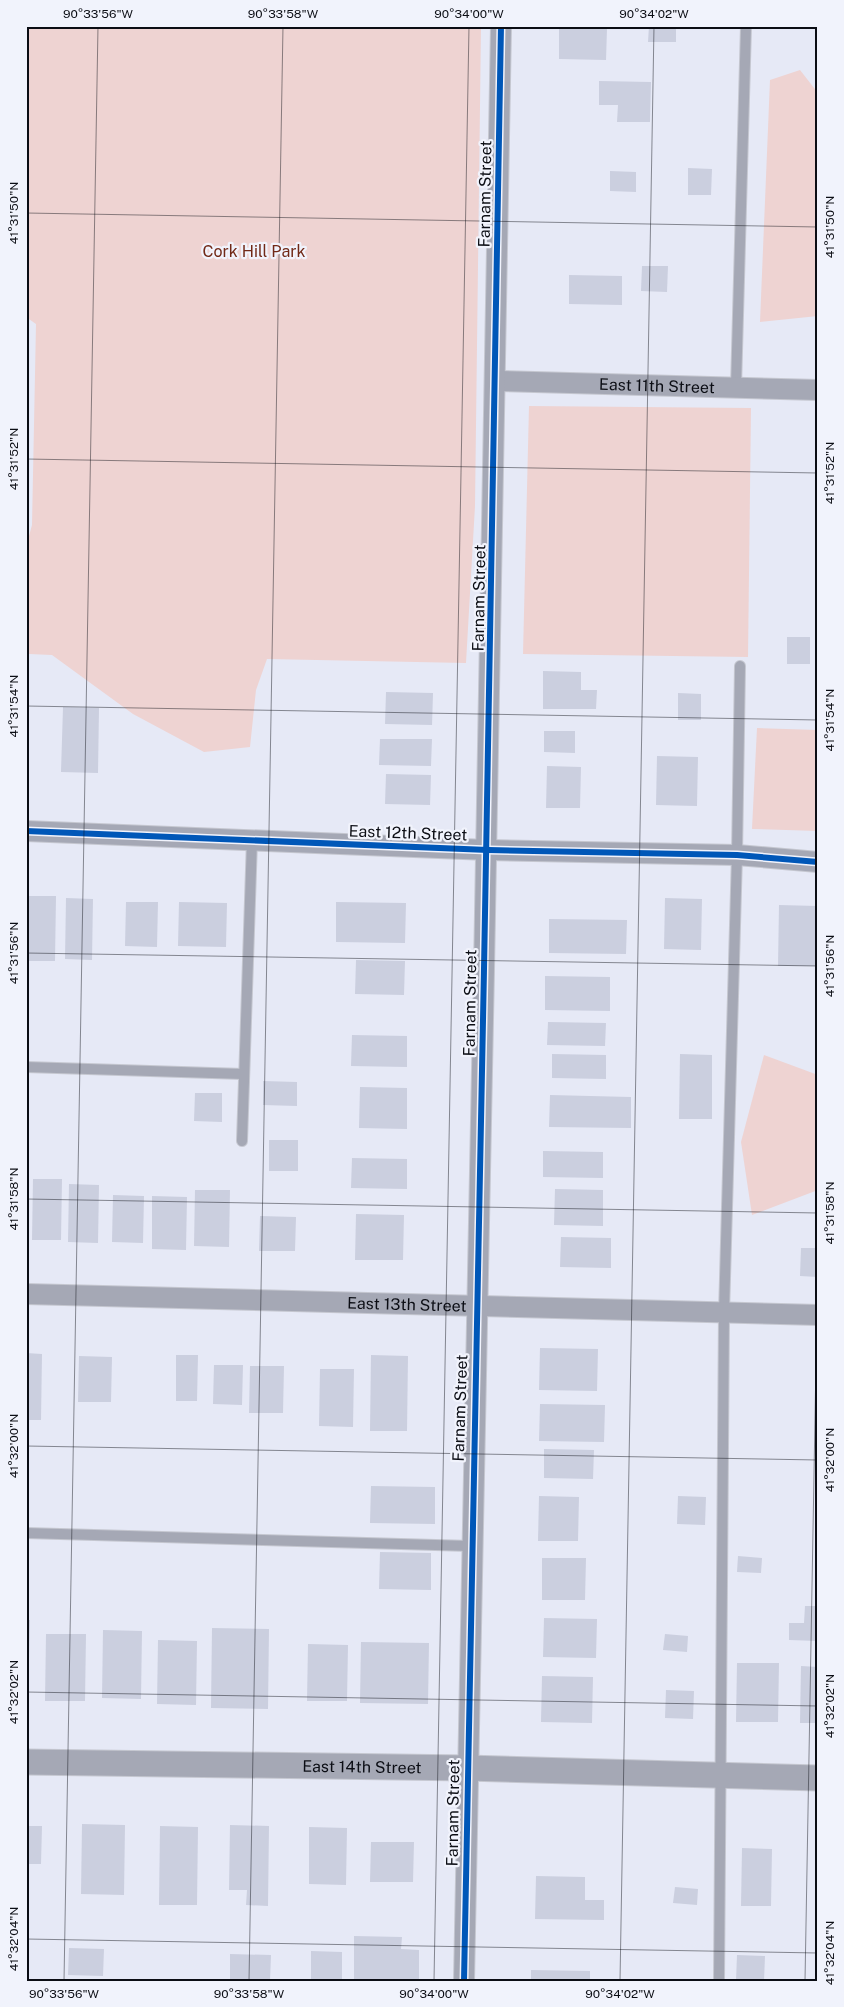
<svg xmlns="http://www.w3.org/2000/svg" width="844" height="2007" viewBox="0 0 844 2007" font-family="'Public Sans',sans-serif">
<rect width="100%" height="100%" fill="#e6e9f6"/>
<!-- green -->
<g fill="#eed3d2">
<path d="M 26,26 L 481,26 L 475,506 L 466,663 L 267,659 L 256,690 L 250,747 L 204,752 L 133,714 L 52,655 L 29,654 L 29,641 L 26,639 L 26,547 L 32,525 L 36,324 L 26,317 Z"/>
<path d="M 800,70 L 818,93 L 818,316 L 760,322 L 770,80 Z"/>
<path d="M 529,406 L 751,408 L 748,657 L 523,654 Z"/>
<path d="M 757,728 L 818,730 L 818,831 L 752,829 Z"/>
<path d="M 764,1055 L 818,1075 L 818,1190 L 752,1215 L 741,1142 Z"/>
</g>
<!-- building -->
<g fill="#cbcfdf">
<path d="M 649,26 L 676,26 L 676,42 L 648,42 Z"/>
<path d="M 559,27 L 607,28 L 606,60 L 559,59 Z"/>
<path d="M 599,81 L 651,82 L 650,122 L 617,122 L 618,105 L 599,105 Z"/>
<path d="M 688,168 L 712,169 L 711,195 L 688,195 Z"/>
<path d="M 610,171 L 636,172 L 636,192 L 610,191 Z"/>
<path d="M 642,266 L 668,266 L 667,292 L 641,291 Z"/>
<path d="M 569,275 L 622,276 L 622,305 L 569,304 Z"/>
<rect x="787" y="637" width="23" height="27"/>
<path d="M 543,671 L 581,672 L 581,690 L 597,690 L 596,709 L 543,709 Z"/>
<path d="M 386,692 L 433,693 L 432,725 L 385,724 Z"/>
<path d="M 678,693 L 701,694 L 701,720 L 678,720 Z"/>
<path d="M 63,707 L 99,708 L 98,773 L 61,772 Z"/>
<path d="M 544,731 L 575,731 L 575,753 L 544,752 Z"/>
<path d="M 380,739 L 432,739 L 431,766 L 379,765 Z"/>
<path d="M 657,756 L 698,757 L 697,806 L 656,805 Z"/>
<path d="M 547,766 L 581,767 L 580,808 L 546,808 Z"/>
<path d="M 386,774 L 431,775 L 430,805 L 385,804 Z"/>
<path d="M 29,896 L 56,896 L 55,961 L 28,961 Z"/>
<path d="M 66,898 L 93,899 L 92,960 L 65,959 Z"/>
<path d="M 665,898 L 702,899 L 701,950 L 664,949 Z"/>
<path d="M 126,902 L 158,902 L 157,947 L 125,946 Z"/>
<path d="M 179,902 L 227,903 L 226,947 L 178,946 Z"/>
<path d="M 336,902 L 406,903 L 405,943 L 336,942 Z"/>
<path d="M 779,905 L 817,906 L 816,966 L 778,966 Z"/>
<path d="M 549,919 L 627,920 L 626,954 L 549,953 Z"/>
<path d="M 356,960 L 405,961 L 404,995 L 355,994 Z"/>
<path d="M 545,976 L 610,977 L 610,1011 L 545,1010 Z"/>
<path d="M 548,1022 L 606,1023 L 605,1046 L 547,1045 Z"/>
<path d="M 352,1035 L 407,1036 L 407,1067 L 351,1066 Z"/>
<path d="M 552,1054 L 606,1055 L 606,1079 L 552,1078 Z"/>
<path d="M 680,1054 L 712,1055 L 712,1119 L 679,1119 Z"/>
<path d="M 263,1081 L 297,1082 L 297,1106 L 263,1105 Z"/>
<path d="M 360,1087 L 407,1088 L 407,1129 L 359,1128 Z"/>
<path d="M 195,1093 L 222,1093 L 222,1122 L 194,1121 Z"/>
<path d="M 550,1095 L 631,1097 L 631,1128 L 549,1127 Z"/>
<rect x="269" y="1140" width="29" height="31"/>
<path d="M 543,1151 L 603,1152 L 603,1178 L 543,1177 Z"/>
<path d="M 352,1158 L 407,1159 L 407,1189 L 351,1188 Z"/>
<path d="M 33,1179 L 62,1179 L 61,1240 L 32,1240 Z"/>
<path d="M 69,1184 L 99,1185 L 98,1243 L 68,1242 Z"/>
<path d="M 555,1189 L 603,1190 L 603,1226 L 554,1225 Z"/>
<path d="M 195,1190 L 230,1190 L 229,1247 L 194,1246 Z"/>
<path d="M 113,1195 L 144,1196 L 143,1243 L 112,1242 Z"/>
<path d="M 152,1196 L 187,1197 L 186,1250 L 152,1249 Z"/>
<path d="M 356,1214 L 404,1215 L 403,1260 L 355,1260 Z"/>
<path d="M 260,1216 L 296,1217 L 295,1251 L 259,1251 Z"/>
<path d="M 561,1237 L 611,1238 L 611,1268 L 560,1267 Z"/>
<path d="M 801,1248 L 818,1248 L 818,1277 L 800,1276 Z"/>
<path d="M 540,1348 L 598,1349 L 597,1391 L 539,1390 Z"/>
<path d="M 26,1353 L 42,1354 L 41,1420 L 26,1420 Z"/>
<path d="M 176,1355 L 198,1355 L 197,1401 L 176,1401 Z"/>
<path d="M 371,1355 L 408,1356 L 407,1431 L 370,1431 Z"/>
<path d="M 79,1356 L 112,1357 L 111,1402 L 78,1402 Z"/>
<path d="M 214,1365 L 243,1365 L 242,1405 L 213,1404 Z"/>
<path d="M 250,1366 L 284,1366 L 283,1413 L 249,1413 Z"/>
<path d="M 320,1369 L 354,1369 L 353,1427 L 319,1426 Z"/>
<path d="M 540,1404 L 605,1405 L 604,1442 L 539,1441 Z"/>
<path d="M 544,1449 L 594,1450 L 593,1479 L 544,1478 Z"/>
<path d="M 371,1486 L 435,1487 L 435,1524 L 370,1523 Z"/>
<path d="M 539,1496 L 579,1497 L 578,1541 L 538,1541 Z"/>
<path d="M 678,1496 L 706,1497 L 705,1525 L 677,1524 Z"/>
<path d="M 380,1552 L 431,1553 L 431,1590 L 379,1589 Z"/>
<path d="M 738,1556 L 762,1558 L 761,1573 L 737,1572 Z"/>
<path d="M 542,1558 L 586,1558 L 585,1600 L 542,1600 Z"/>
<path d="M 805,1606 L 818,1606 L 818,1641 L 789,1640 L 789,1623 L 804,1623 Z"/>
<path d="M 544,1618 L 597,1619 L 596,1658 L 543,1657 Z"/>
<path d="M 26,1620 L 30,1620 L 28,1697 L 26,1697 Z"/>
<path d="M 212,1628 L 269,1629 L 268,1709 L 211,1708 Z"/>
<path d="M 103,1630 L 142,1631 L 141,1699 L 102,1698 Z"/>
<path d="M 46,1634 L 86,1634 L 85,1701 L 45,1701 Z"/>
<path d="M 665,1634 L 688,1636 L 687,1652 L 663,1650 Z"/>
<path d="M 158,1640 L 197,1641 L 196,1705 L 157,1704 Z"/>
<path d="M 361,1642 L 429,1643 L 428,1704 L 360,1703 Z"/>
<path d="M 308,1644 L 348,1645 L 347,1701 L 307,1701 Z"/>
<path d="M 737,1663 L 779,1663 L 778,1722 L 736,1722 Z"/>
<path d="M 801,1666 L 818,1667 L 818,1723 L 800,1723 Z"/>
<path d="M 542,1676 L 593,1677 L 592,1723 L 541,1722 Z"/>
<path d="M 666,1690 L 694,1691 L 693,1719 L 665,1718 Z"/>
<path d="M 82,1824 L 125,1825 L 124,1895 L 81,1894 Z"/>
<path d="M 230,1825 L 269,1826 L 268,1906 L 246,1905 L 247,1890 L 229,1890 Z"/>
<path d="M 26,1826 L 42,1826 L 41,1864 L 26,1864 Z"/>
<path d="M 160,1826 L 198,1827 L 197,1905 L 159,1905 Z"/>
<path d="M 309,1827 L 347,1828 L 346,1885 L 309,1884 Z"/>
<path d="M 371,1842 L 414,1842 L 413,1882 L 370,1882 Z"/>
<path d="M 742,1848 L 772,1849 L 771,1906 L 741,1906 Z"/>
<path d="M 536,1876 L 585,1877 L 585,1900 L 604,1900 L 604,1920 L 535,1919 Z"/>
<path d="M 675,1887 L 698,1889 L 697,1905 L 673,1903 Z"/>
<path d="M 354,1936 L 402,1937 L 401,1949 L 419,1950 L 419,1980 L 354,1979 Z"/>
<path d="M 69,1948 L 104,1949 L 103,1976 L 68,1975 Z"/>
<path d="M 311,1951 L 342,1952 L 342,1979 L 311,1979 Z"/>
<path d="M 230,1954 L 271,1955 L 270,1981 L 230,1980 Z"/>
<path d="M 737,1955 L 765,1956 L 764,1981 L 736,1981 Z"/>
<path d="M 531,1970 L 590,1971 L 590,1981 L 531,1981 Z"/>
</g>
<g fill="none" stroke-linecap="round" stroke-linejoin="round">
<defs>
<g id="service">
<path d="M 736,387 L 746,26"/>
<path d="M 26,1067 L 243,1074"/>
<path d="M 242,1141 L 252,840"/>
<path d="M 26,1533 L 470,1546"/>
<path d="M 719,1981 L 724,1313 L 737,855 L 740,666"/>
</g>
<g id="minor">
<path id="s1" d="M 497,381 L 818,390"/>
<path d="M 26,831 L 488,850 L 737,855 L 818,862"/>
<path id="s2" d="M 26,1294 L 818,1315"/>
<path d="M 464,1981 C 473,1329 494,678 501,26"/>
</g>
<g id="tertiary">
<path id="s3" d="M 26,1762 L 467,1768 L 818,1778"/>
</g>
</defs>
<!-- service casing -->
<use href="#service" stroke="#c5c7d0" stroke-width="12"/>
<!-- minor casing -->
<use href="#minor" stroke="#c5c7d0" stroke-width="22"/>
<!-- tertiary casing -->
<use href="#tertiary" stroke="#c5c7d0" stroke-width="27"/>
<!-- service -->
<use href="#service" stroke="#a5a8b5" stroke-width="10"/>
<!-- minor -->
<use href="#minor" stroke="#a5a8b5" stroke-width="20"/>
<!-- tertiary -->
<use href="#tertiary" stroke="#a5a8b5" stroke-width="25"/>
<defs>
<g id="cycleway">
<path d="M 26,831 L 488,850 L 737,855 L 818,862"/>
<path d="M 464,1981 C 473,1329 494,678 501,26"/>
</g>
</defs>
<!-- cycleway casing -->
<use href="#cycleway" stroke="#f1f3fc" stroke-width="9"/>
<!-- cycleway -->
<use href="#cycleway" stroke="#0057b8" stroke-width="6"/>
</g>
<!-- ticks -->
<path fill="none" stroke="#0b0d14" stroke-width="1" stroke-opacity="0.45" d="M 26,213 L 818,227M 26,459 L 818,473M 26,706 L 818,720M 26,953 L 818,966M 26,1199 L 818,1213M 26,1446 L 818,1460M 26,1692 L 818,1706M 26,1939 L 818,1953M 64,1981 L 98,26M 249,1981 L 283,26M 434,1981 L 469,26M 620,1981 L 654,26M 805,1981 L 818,1249"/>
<g text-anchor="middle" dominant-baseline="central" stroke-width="4.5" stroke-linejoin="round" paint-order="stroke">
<!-- street labels -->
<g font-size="16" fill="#0b0d14" stroke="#f1f3fc">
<text transform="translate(485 194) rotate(-89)">Farnam Street</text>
<text stroke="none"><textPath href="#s1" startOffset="160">East 11th Street</textPath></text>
<text transform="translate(479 598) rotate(-89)">Farnam Street</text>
<text transform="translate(408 833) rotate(2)">East 12th Street</text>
<text transform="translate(470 1003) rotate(-89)">Farnam Street</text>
<text stroke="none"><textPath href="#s2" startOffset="381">East 13th Street</textPath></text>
<text transform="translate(460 1408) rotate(-88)">Farnam Street</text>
<text stroke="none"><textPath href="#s3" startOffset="336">East 14th Street</textPath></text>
<text transform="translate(453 1813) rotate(-89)">Farnam Street</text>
</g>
<!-- park labels -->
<g font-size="16" fill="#712917" stroke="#f1f3fc">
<text x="254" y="251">Cork Hill Park</text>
</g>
</g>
<!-- border -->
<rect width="844" height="2007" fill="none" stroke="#f1f3fc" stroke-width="55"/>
<rect x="28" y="28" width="788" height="1952" fill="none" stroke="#0b0d14" stroke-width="2"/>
<g font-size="12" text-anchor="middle" fill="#0b0d14">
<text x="98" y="18">90°33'56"W</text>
<text x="283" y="18">90°33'58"W</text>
<text x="469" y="18">90°34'00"W</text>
<text x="654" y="18">90°34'02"W</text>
<text transform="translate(14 213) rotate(-90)" y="4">41°31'50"N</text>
<text transform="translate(830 227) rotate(-90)" y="4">41°31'50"N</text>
<text transform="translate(14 459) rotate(-90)" y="4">41°31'52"N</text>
<text transform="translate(830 473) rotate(-90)" y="4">41°31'52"N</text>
<text transform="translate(14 706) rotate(-90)" y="4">41°31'54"N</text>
<text transform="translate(830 720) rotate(-90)" y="4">41°31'54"N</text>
<text transform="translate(14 953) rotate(-90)" y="4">41°31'56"N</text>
<text transform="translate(830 966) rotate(-90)" y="4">41°31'56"N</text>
<text transform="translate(14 1199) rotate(-90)" y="4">41°31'58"N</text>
<text transform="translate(830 1213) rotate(-90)" y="4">41°31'58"N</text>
<text transform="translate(14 1446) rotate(-90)" y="4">41°32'00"N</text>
<text transform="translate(830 1460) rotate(-90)" y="4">41°32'00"N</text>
<text transform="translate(14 1692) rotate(-90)" y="4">41°32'02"N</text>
<text transform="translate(830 1706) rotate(-90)" y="4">41°32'02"N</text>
<text transform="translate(14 1939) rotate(-90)" y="4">41°32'04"N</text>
<text transform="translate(830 1953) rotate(-90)" y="4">41°32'04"N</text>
<text x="64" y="1998">90°33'56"W</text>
<text x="249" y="1998">90°33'58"W</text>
<text x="434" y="1998">90°34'00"W</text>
<text x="620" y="1998">90°34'02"W</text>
</g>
</svg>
